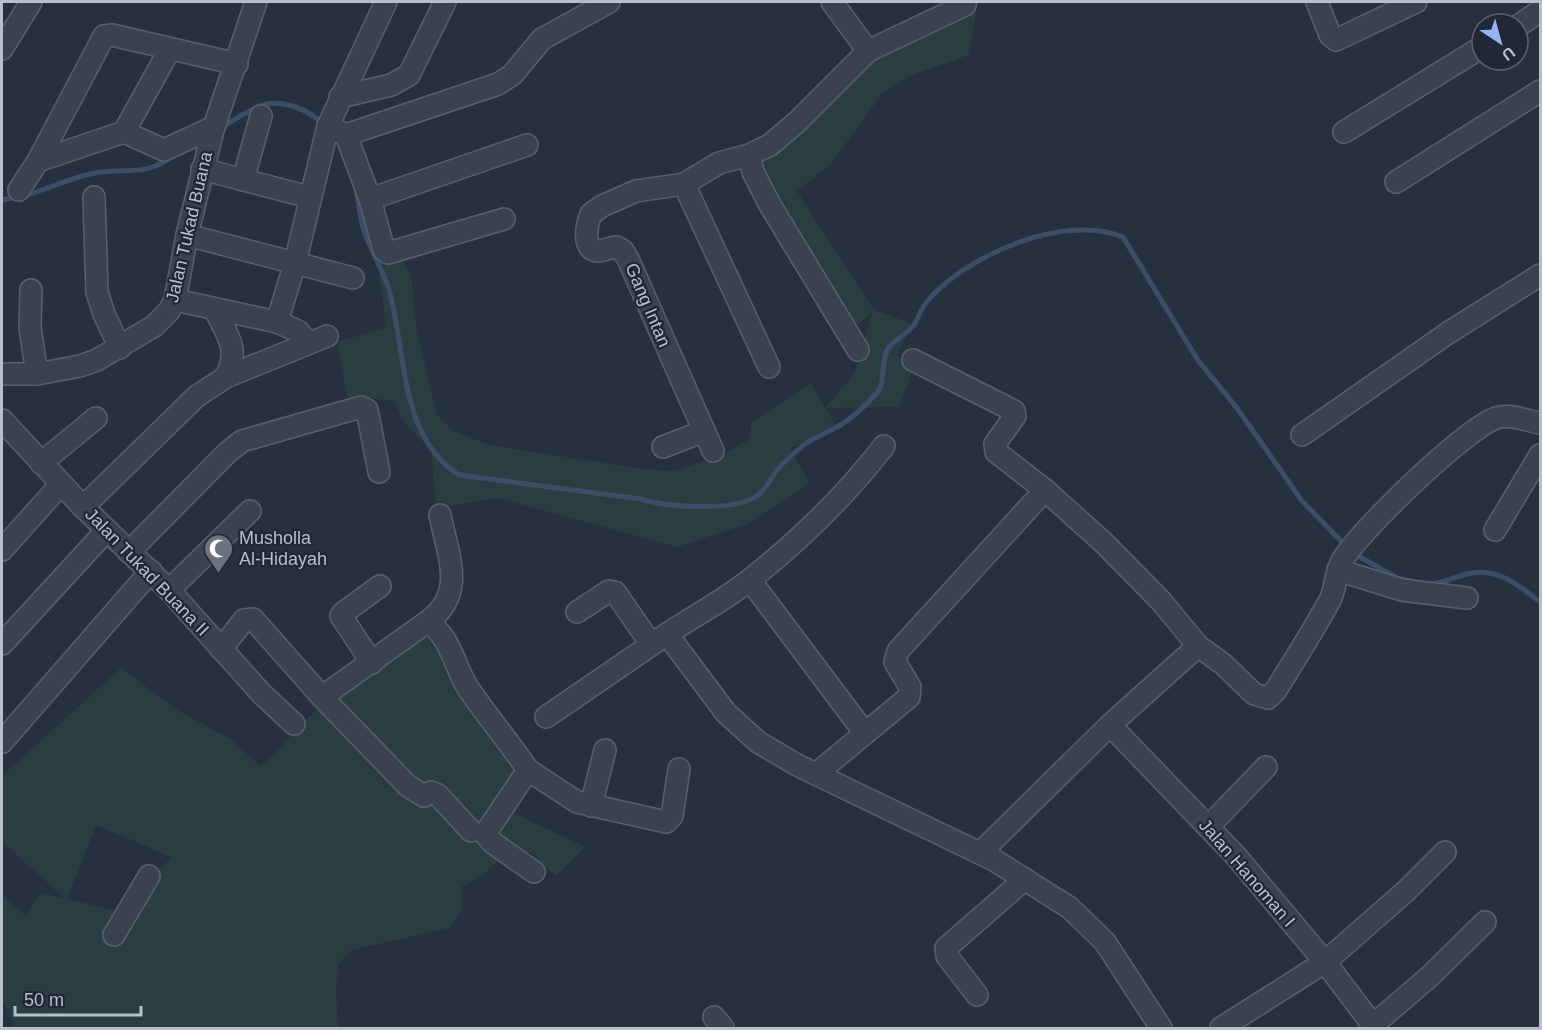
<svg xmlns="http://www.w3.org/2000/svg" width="1542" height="1030" viewBox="0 0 1542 1030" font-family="Arial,sans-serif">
<rect width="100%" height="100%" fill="#27303f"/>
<!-- green -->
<g fill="#2a3e41" fill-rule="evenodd">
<path d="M 972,2 L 976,13 L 969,55 L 910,76 L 882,94 L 830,165 L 797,191 L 874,310 L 913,324 L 896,356 L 915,363 L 899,407 L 826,408 L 836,427 L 790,448 L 810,484 L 747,524 L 677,547 L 498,498 L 436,508 L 431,450 L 401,419 L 395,401 L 347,396 L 337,342 L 386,328 L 374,231 L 386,226 L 411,275 L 417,333 L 437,415 L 455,432 L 491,445 L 641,469 L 673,471 L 723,455 L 750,439 L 751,423 L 811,383 L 825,408 L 854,374 L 873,311 L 846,336 L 735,148 L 767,138 L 849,64 Z"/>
<path d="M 428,617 L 531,771 L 501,807 L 585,847 L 556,876 L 531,853 L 507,853 L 481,877 L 462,886 L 462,910 L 449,928 L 352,950 L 339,963 L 336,987 L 338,1028 L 15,1028 L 2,998 L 2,895 L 26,916 L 40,893 L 66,899 L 2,842 L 2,776 L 121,668 L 177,710 L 232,740 L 261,767 L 310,716 ZM 96,825 L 171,857 L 125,913 L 67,899 Z"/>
</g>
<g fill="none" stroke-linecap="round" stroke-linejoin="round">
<!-- stream -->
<g stroke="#3e4d67" stroke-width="5">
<path d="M 222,127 C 234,120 246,112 259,106 C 280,98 310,109 323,125"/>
<path d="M 356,190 C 359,203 360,218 364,231 C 371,251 383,270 389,290 C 407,352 398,435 459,475 L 641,499 C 666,507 734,512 757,496 C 767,489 771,477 779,468 C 785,460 795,453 802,446 C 815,437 829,432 842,424 C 853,417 867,404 876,394 C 887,383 879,362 889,347 C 896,339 907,334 913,326 C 919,318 921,307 929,299 C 970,254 1064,213 1123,237 L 1197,359 L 1237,408 L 1302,501 L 1346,546"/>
<path d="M 2,200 C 37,196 63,179 95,173 C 130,167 142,178 175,155"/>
<path d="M 1353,553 L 1397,578 L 1411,581"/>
<path d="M 1429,584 C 1442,584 1454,577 1467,574 C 1496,566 1519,585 1540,602"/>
</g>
<defs>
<g id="minor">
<path d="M 832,2 L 868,51"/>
<path d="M 1317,2 L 1330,35 L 1336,40 L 1416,2"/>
<path d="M 1518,26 L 1540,11"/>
<path d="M 2,49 L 31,2"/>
<path d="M 340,97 L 391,85 L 409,75 L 445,2"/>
<path d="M 328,126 L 346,135 L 498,84 L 512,75 L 542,39 L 609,2"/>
<path d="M 124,132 L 170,49"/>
<path d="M 1344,132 L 1482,47"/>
<path d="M 346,135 L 370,199 L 527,145"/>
<path d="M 38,161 L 104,36 L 112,35 L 237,64"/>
<path d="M 202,169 L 309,197"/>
<path d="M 243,180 L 261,116"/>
<path d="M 1396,182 L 1540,91"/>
<path d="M 684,184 L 769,367"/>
<path d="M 19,190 L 38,161 L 124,132 L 164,150 L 214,127"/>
<path d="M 94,197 L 97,292 L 104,314 L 120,348"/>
<path d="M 370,199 L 384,250 L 388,253 L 504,219"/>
<path d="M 187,235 L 353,278"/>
<path d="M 31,290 L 30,328 L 37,374"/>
<path d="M 175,300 L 277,322 L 295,263 L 328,126 L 386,2"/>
<path d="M 215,310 C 228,336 240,349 226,377"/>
<path d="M 277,322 L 298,331 L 308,343"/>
<path d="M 858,350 L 770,205 L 753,172 L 749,155 L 770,145 L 797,122 L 868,51 L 965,5"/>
<path d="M 2,374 L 37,374 L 80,366 L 97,360 L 154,326 L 169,311 L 175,300 L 187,235 L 213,130 L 256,2"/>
<path d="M 2,420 L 83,507 L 169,590 L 261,693 L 294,724"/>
<path d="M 1302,435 L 1448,333 L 1540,275"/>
<path d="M 884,446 C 846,495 800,540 751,579 C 725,600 694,616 667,634 L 726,713 L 758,742 L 797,765 L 994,860 L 1070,908 L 1105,942 L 1161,1028"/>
<path d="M 663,447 L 704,431"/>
<path d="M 713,451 L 628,259 L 623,251 L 617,247 C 610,247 604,251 598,251 C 581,250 587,224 591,214 L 602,206 L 636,191 L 684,184 L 719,163 L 749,155"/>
<path d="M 41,463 L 96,418"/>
<path d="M 1045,490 L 1104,543 L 1161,601 L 1198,646 L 1223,664 L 1254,694 L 1268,698 L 1276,690 C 1294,661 1313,631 1330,600 C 1336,588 1335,573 1342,561 C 1359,531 1464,430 1496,418 C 1509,413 1527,421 1540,423"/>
<path d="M 83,507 L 197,396 L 226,377 L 327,336"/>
<path d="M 440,515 C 448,556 467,594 427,622 C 451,636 454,666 468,688 C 487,716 509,742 528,770"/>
<path d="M 1495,530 L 1540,455"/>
<path d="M 2,550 L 61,484"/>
<path d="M 129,552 L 228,452 L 242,441 L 361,407 L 367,410 L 379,472"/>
<path d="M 1338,570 L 1402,590 L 1467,598"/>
<path d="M 750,580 L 864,732"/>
<path d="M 169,590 L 250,511"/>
<path d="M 577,612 L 609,591 L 615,592 L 651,644"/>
<path d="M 2,644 L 107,530"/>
<path d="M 221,649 L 244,620 L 253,619 L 322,697 L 427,622"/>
<path d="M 372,663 L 341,616 L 343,613 L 380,586"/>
<path d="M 322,697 L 408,786 L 424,796 L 431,792 L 438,795 L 471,831"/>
<path d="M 546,717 L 667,634"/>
<path d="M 1110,725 L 1235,855 L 1325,962 L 1375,1028"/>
<path d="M 2,742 L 151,571"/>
<path d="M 816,774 L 909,697 L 910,687 L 895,662 L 898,651 L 1045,490 L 996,452 L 995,444 L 1015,416 L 1014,411 L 913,360"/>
<path d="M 591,806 L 605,750"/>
<path d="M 1208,827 L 1266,767"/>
<path d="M 980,853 L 1110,725 L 1198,646"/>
<path d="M 534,872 L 493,843 L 485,834 L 528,770 L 577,802 L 666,822 L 672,816 L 679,769"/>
<path d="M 114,935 L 149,876"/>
<path d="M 977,995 L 947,956 L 946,948 L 1025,879"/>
<path d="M 714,1017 L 723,1028"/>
<path d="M 1373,1025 L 1429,977 L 1485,922"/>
<path d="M 1221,1028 L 1325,962 L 1406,891 L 1445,852"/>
</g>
</defs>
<!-- minor casing -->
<use href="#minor" stroke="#59606d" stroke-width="24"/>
<!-- minor -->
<use href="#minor" stroke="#3b424f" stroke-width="21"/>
</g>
<!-- icons -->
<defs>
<symbol id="mosque-pin" viewBox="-11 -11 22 30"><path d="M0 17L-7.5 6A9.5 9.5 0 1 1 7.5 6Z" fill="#6b7280" stroke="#202735"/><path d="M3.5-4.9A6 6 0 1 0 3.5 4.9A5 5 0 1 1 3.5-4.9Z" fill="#fff"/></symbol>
</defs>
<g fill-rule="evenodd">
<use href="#mosque-pin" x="202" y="532" width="33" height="45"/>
</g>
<g text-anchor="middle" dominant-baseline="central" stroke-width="4.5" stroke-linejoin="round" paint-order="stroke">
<!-- street labels -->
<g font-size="18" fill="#b8beca" stroke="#202735">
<text transform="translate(189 227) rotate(-77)">Jalan Tukad Buana</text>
<text transform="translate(648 305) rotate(67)">Gang Intan</text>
<text transform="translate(147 572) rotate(46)">Jalan Tukad Buana II</text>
<text transform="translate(1247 873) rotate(49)">Jalan Hanoman I</text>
</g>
<!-- poi labels -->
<g font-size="18" fill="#b8beca" stroke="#202735" text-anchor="start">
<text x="239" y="538">Musholla<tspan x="239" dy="21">Al-Hidayah</tspan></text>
</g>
</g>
<!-- border -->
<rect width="1542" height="1030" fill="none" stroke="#b8beca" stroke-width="6"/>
<!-- north arrow -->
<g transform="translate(1500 42) rotate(144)"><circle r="28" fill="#202735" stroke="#5d6371" stroke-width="1.5"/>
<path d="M0-4.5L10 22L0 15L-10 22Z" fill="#95b3f2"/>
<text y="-9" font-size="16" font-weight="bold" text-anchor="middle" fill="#b8beca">U</text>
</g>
<!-- scale -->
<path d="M15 1006v9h126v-9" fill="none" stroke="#b8beca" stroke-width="3"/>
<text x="24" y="1006" font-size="18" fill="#b8beca" stroke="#202735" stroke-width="4.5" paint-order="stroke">50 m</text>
</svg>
